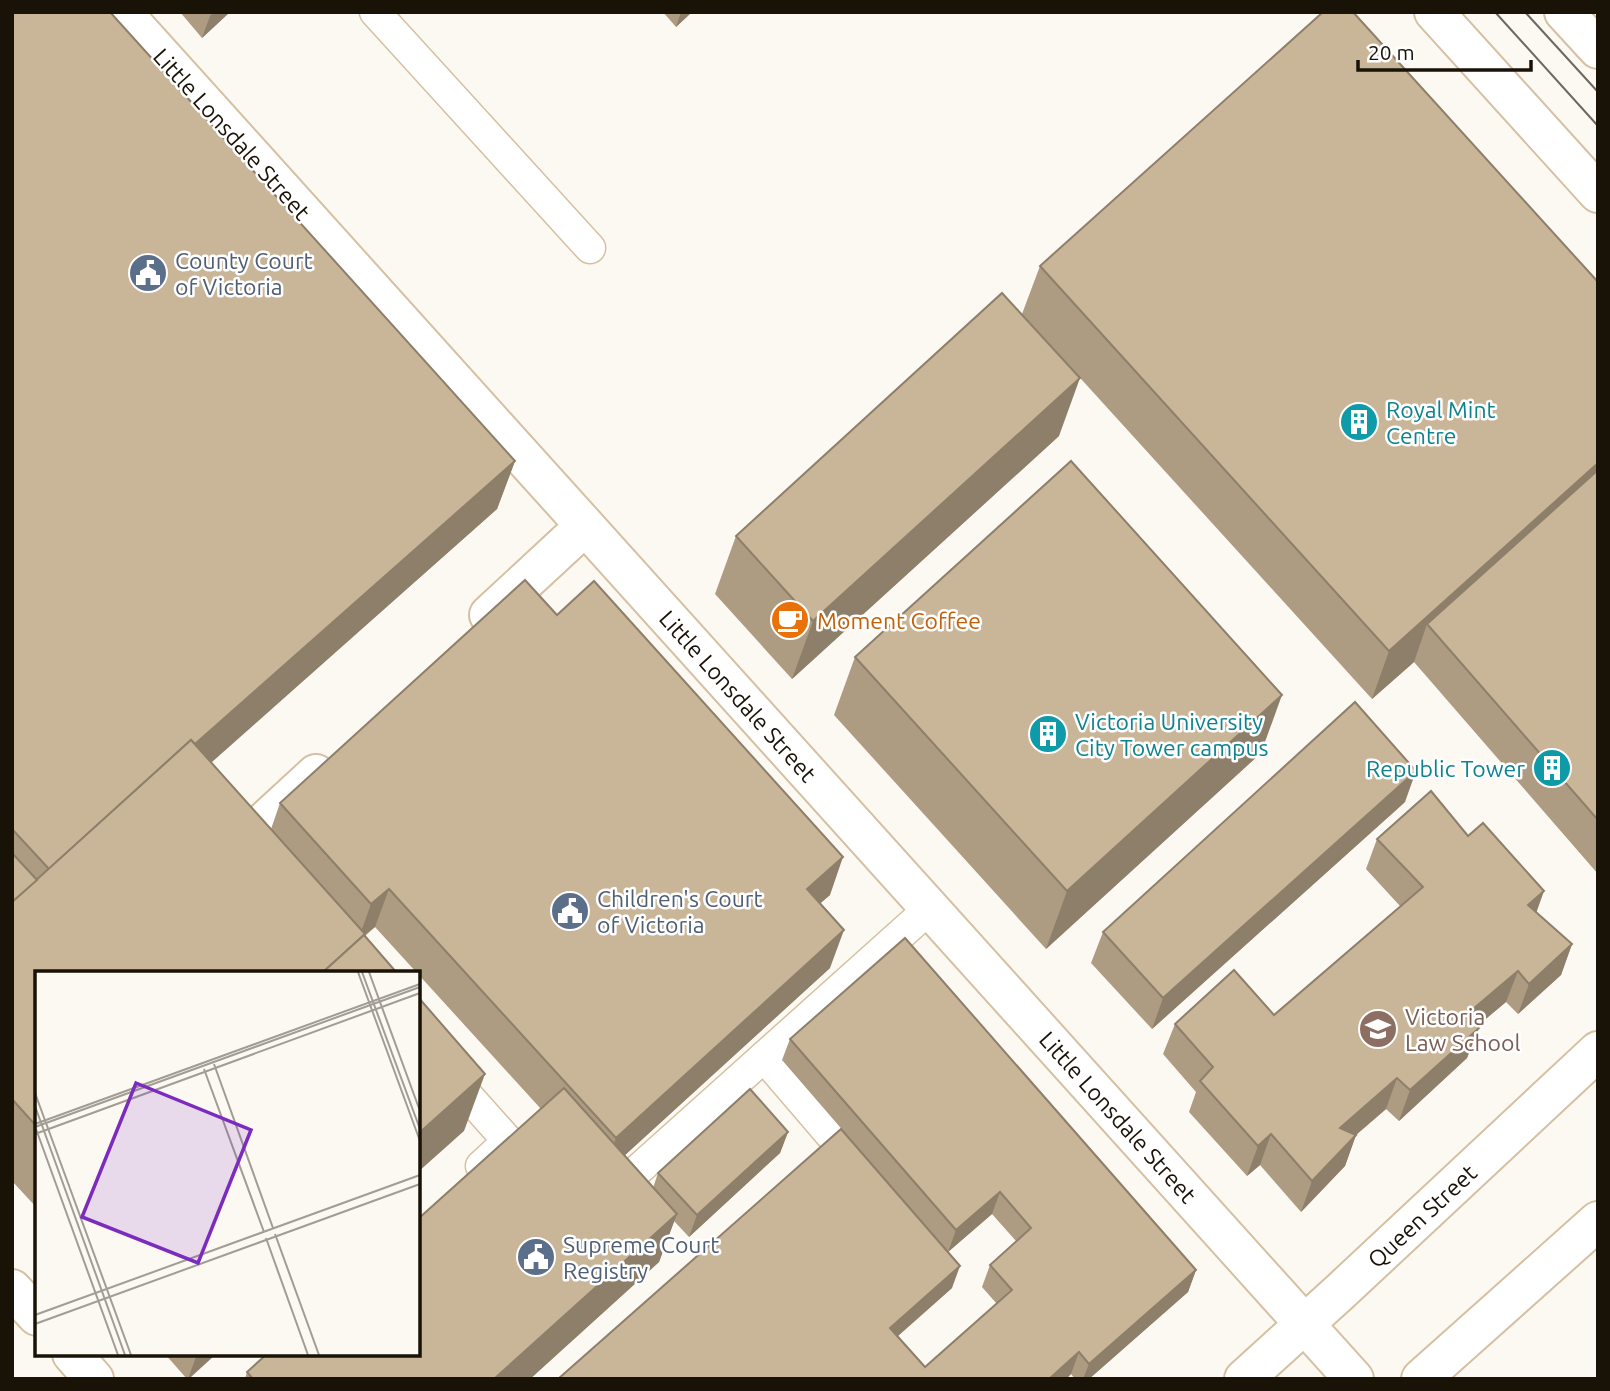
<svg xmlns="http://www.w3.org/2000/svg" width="1610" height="1391" viewBox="0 0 1610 1391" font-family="Ubuntu,sans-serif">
<rect width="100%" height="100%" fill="#fcf8f2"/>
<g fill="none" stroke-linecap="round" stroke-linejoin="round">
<defs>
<g id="lane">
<path d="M 375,12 L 590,248"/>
<path d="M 418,1040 L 508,1141 L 481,1166"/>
<path d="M 764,1057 L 848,1155"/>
<path d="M 630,1177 L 929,909"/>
</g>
<g id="street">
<path d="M 122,12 L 1354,1379"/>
<path d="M 489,615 L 585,526"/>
<path d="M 226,857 L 316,774"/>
</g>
<g id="secondary">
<path d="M 1434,12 L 1598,193"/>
<path d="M 1564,12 L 1598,49"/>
<path d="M 12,1289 L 37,1316"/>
<path d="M 72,1354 L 94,1379"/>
<path d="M 1244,1379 L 1341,1291 L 1598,1051"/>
<path d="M 1421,1379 L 1598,1221"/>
</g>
</defs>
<!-- lane casing -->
<use href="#lane" stroke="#d5c0a2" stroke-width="33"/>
<!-- street casing -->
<use href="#street" stroke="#d5c0a2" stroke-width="42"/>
<!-- secondary casing -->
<use href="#secondary" stroke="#d5c0a2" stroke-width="42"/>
<!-- lane -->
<use href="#lane" stroke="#fff" stroke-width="30"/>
<!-- street -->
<use href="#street" stroke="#fff" stroke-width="38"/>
<!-- secondary -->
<use href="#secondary" stroke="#fff" stroke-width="38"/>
<!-- tram -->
<g stroke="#6e685f" stroke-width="2">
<path d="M 1495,12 L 1598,126"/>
<path d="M 1525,12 L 1598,92"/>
</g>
</g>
<!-- wall -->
<g fill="#ad9c82">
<path d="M 12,12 L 515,461 L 497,509 L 211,762 L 271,829 L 280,803 L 557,615 L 830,895 L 820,903 L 830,968 L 624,1156 L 653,1188 L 658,1173 L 788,1132 L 780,1153 L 689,1237 L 674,1221 L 659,1262 L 530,1379 L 245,1379 L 247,1372 L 541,1109 L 418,974 L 418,973 L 417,973 L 375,927 L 365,936 L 37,973 L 37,1208 L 12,1181 Z"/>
<path d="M 180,12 L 230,12 L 202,38 Z"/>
<path d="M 663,12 L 692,12 L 676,27 Z"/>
<path d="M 1040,266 L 1598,282 L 1598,874 L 1414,662 L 1372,699 L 1022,314 Z"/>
<path d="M 1059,436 L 792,679 L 715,594 L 736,536 Z"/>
<path d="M 855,657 L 1261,753 L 1046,949 L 834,715 Z"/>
<path d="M 1405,802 L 1152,1029 L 1091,963 L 1103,932 Z"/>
<path d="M 1468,836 L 1536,912 L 1572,944 L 1561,975 L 1518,1014 L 1506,1002 L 1477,1026 L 1467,1058 L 1399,1121 L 1386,1109 L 1356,1135 L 1345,1166 L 1301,1212 L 1260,1165 L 1247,1176 L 1189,1112 L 1196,1092 L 1163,1054 L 1175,1024 L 1274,1015 L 1400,906 L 1366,869 L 1377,839 Z"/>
<path d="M 790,1039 L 1196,1270 L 1188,1292 L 1089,1379 L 1075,1379 L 1071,1374 L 1066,1379 L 558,1379 L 952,1288 L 898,1336 L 925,1367 L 997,1304 L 982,1287 L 990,1265 L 1016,1241 L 992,1214 L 948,1252 L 782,1060 Z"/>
<path d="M 165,1354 L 216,1354 L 189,1379 L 187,1379 Z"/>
</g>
<!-- shaded-wall -->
<g fill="#8d7f6a">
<path d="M 214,12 L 230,12 L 202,38 L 210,16 Z"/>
<path d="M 681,12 L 692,12 L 676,27 Z"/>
<path d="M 1080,378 L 1059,436 L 792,679 L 813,621 Z"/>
<path d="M 515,461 L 497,509 L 34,920 L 51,872 Z"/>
<path d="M 1598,463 L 1598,495 L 1427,624 L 1414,662 L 1372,699 L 1389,651 Z"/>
<path d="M 1282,695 L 1261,753 L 1046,949 L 1067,891 Z"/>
<path d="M 1416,771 L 1405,802 L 1152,1029 L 1163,998 Z"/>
<path d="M 843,857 L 830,895 L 793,927 L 807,889 Z"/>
<path d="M 389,889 L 375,927 L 358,940 L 371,904 Z"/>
<path d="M 1544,891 L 1533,922 L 1528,905 Z"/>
<path d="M 844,930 L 830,968 L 602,1176 L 616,1138 Z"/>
<path d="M 1572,944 L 1561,975 L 1518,1014 L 1529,984 Z"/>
<path d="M 1518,971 L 1506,1002 L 1456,1044 L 1467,1014 Z"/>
<path d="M 1479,1028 L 1467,1058 L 1399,1121 L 1410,1090 Z"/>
<path d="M 485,1074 L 464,1131 L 418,1172 L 418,1134 Z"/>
<path d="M 1397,1078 L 1386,1109 L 1329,1158 L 1340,1128 Z"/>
<path d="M 788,1132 L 780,1153 L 689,1237 L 697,1215 Z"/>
<path d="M 1271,1134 L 1260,1165 L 1247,1176 L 1258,1146 Z"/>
<path d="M 1356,1135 L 1345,1166 L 1301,1212 L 1312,1181 Z"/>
<path d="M 1000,1192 L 992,1214 L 948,1252 L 956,1230 Z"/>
<path d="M 677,1214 L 659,1262 L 530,1379 L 494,1379 Z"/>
<path d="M 960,1266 L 952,1288 L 882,1350 L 890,1328 Z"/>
<path d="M 1196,1270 L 1188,1292 L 1089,1379 L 1083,1379 L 1089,1364 Z"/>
<path d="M 1079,1352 L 1071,1374 L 1066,1379 L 1049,1379 Z"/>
<path d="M 197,1354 L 216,1354 L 188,1379 Z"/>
</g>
<!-- building -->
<g fill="#c9b597" stroke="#8d7f6a" stroke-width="2">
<path d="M 12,12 L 110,12 L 515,461 L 195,744 L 191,740 L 49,869 L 12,829 Z"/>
<path d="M 1323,12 L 1353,12 L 1598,282 L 1598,463 L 1389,651 L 1040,266 Z"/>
<path d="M 1002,293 L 1080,378 L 813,621 L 736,536 Z"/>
<path d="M 1071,461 L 1282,695 L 1067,891 L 855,657 Z"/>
<path d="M 1598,470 L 1598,820 L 1427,624 Z"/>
<path d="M 525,580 L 557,615 L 594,581 L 843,857 L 807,889 L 844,930 L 616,1138 L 389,889 L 371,904 L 280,803 Z"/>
<path d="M 1355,702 L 1416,771 L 1163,998 L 1103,932 Z"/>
<path d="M 191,740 L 365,934 L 322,973 L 37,973 L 37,1127 L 12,1099 L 12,902 Z"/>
<path d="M 1431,791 L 1468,836 L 1483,823 L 1544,891 L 1528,905 L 1572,944 L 1529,984 L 1518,971 L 1467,1014 L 1479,1028 L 1410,1090 L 1397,1078 L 1340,1128 L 1356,1135 L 1312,1181 L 1271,1134 L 1258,1146 L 1200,1081 L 1213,1067 L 1175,1024 L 1234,970 L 1274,1015 L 1423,887 L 1377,839 Z"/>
<path d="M 12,853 L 37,880 L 12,902 Z"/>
<path d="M 364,935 L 397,973 L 322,973 Z"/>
<path d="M 905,938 L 1196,1270 L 1089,1364 L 1079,1352 L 1049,1379 L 558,1379 L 841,1129 L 960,1266 L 890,1328 L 925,1367 L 1012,1290 L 990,1265 L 1031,1228 L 1000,1192 L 956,1230 L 790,1039 Z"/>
<path d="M 418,997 L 485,1074 L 418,1134 Z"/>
<path d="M 564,1088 L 677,1214 L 494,1379 L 253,1379 L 247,1372 L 267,1354 L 418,1354 L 418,1219 Z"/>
<path d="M 750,1089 L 788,1132 L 697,1215 L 658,1173 Z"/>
</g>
<!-- icons -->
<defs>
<symbol id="civic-disc" viewBox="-11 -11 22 22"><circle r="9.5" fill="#5c6f8a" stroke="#fff"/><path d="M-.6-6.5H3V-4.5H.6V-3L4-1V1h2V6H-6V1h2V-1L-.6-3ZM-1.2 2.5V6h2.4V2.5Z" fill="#fff"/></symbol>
<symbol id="building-disc" viewBox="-11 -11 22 22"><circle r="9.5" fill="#0f9aa8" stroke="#fff"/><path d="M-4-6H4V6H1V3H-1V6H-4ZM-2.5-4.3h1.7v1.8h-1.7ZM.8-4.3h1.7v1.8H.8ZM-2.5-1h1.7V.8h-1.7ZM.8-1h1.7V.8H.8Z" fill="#fff"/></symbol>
<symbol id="cafe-disc" viewBox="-11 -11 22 22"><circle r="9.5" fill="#e8710a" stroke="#fff"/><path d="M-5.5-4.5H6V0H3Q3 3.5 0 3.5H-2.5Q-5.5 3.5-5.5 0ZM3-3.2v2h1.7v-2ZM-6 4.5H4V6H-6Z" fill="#fff"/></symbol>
<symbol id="university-disc" viewBox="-11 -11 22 22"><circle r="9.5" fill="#8d6e63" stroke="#fff"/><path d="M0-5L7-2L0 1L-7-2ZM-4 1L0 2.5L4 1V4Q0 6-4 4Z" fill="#fff"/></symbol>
</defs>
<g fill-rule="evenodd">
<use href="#civic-disc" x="126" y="251" width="44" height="44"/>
<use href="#building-disc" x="1337" y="400" width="44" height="44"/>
<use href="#cafe-disc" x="768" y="598" width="44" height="44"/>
<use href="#building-disc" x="1026" y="712" width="44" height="44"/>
<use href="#building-disc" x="1530" y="746" width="44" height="44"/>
<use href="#civic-disc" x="548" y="889" width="44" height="44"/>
<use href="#university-disc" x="1356" y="1007" width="44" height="44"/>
<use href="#civic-disc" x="514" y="1235" width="44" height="44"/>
</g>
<g text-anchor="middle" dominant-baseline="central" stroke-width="5" stroke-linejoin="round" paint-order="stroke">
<!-- street labels -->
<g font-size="23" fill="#191207" stroke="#fff">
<text transform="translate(232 134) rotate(48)">Little Lonsdale Street</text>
<text transform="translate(738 696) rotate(48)">Little Lonsdale Street</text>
<text transform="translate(1118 1117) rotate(48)">Little Lonsdale Street</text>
<text transform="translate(1422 1216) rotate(-43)">Queen Street</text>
</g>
<!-- service labels -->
<g font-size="23" fill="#4e5e75" stroke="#fff" text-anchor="start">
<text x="175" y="260">County Court<tspan x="175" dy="26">of Victoria</tspan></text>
<text x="597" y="898">Children's Court<tspan x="597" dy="26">of Victoria</tspan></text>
<text x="563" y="1244">Supreme Court<tspan x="563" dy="26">Registry</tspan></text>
</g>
<!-- culture labels -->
<g font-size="23" fill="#0d838f" stroke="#fff" text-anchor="start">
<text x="1386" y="409">Royal Mint<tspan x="1386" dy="26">Centre</tspan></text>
<text x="1075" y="721">Victoria University<tspan x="1075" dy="26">City Tower campus</tspan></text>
<text x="1525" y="768" text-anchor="end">Republic Tower</text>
</g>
<!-- food labels -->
<g font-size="23" fill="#c56008" stroke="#fff" text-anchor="start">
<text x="817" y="620">Moment Coffee</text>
</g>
<!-- education labels -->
<g font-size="23" fill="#785e54" stroke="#fff" text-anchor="start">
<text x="1405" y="1016">Victoria<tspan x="1405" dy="26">Law School</tspan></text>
</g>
</g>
<!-- overview -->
<g transform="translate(35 971)">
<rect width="385" height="385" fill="#fcf8f2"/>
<path fill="none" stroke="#a19c94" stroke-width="2" d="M 323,1 L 385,170M 327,1 L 385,158M 334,1 L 385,140M 179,93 L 238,257M 169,98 L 229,261M 0,122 L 96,384M 0,135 L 90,384M 0,153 L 385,13M 0,156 L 385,16M 1,158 L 83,384M 0,163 L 385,22M 240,263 L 284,384M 231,267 L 273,384M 0,344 L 385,204M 0,353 L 385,213"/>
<path fill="#7b2cbf" fill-opacity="0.15" stroke="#7b2cbf" stroke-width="3.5" d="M 101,112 L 216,159 L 163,292 L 47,246 Z"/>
<rect width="385" height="385" fill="none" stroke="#191207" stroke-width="3.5"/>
</g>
<!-- border -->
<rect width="1610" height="1391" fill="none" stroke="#191207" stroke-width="28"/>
<!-- scale -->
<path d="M1358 60v10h173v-10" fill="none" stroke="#191207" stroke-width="3.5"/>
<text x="1368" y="60" font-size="21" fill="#191207" stroke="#ffffff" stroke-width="5" paint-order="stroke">20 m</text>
</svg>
